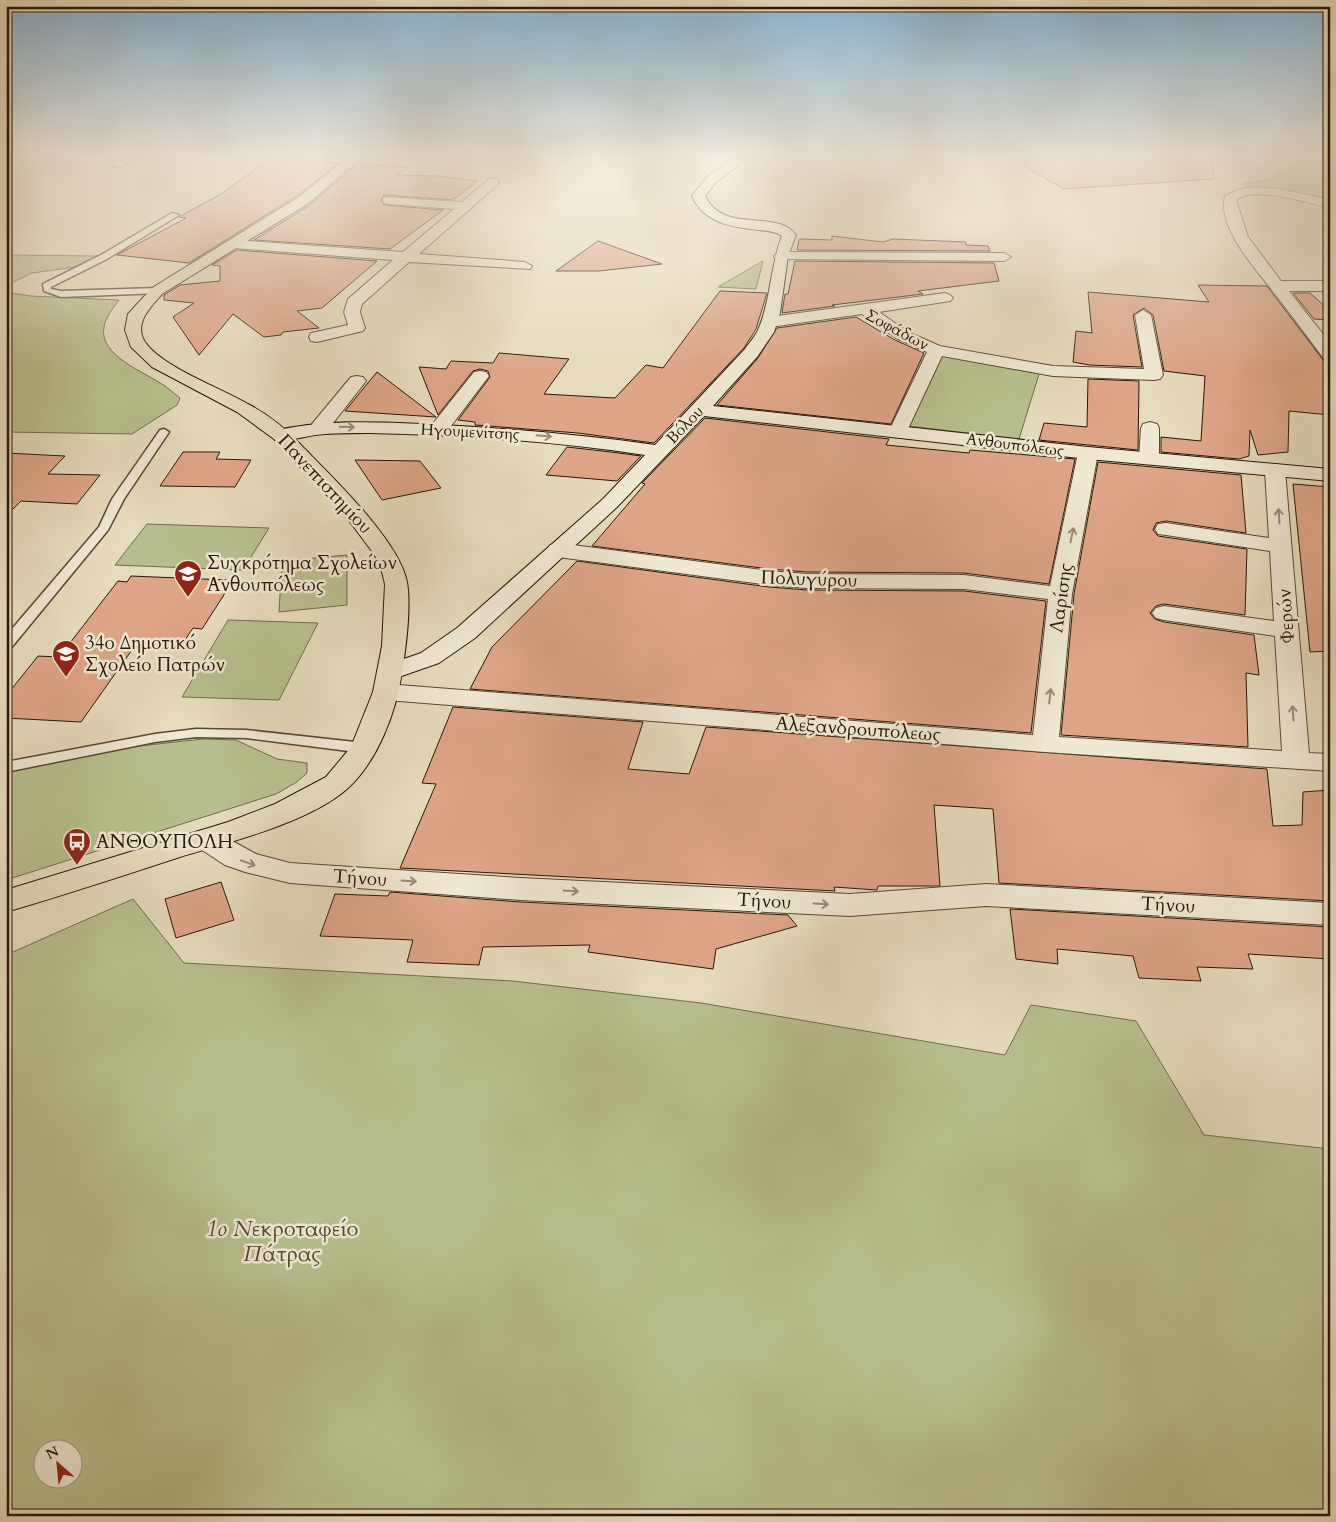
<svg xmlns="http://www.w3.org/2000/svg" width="1336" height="1522" viewBox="0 0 1336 1522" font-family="Cardo,serif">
<rect width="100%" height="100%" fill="#e6dbbc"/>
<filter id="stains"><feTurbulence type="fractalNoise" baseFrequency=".004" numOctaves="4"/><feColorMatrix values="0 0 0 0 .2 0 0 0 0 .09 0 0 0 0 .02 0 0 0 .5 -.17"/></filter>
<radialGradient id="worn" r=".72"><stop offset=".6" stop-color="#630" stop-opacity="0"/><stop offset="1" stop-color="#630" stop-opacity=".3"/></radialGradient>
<!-- green -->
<g fill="#b8bf8e" stroke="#716a4b" fill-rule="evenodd">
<path d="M 1304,161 L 1330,161 L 1330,202 L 1249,189 L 1243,184 L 1271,180 Z"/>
<path d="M 6,255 L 97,256 L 76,267 L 32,273 L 11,283 L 12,293 L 31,296 L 119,300 C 114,307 105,318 104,327 C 98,356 147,373 165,386 C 170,390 175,394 180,398 L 177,405 L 132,434 L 6,432 Z"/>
<path d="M 763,261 L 756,289 L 718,287 Z"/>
<path d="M 941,355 L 1040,371 L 1019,439 L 908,426 Z"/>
<path d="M 147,524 L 269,528 L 243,570 L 115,565 Z"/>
<path d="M 347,555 L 347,605 L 279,612 L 282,561 Z"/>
<path d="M 228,620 L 318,623 L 279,700 L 182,697 Z"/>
<path d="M 203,739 L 236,740 L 277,759 L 307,763 L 307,773 L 297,782 L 276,794 L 6,880 L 6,771 L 139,746 Z"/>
<path d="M 133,899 L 184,963 L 513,981 L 701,1003 L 1005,1055 L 1031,1005 L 1136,1021 L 1204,1135 L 1330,1149 L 1330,1516 L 6,1516 L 6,955 ZM 42,1450 L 72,1450 L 72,1480 L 42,1480 Z"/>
</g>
<!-- building -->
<g fill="#dea587" stroke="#2a1608">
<path d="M 1008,157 L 1213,157 L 1214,179 L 1064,189 Z"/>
<path d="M 268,160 L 339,163 L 298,195 L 189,263 L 117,255 L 186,218 L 179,217 L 221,194 Z"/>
<path d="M 357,164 L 407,167 L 397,175 L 439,176 L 477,181 L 453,200 L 383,195 L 381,201 L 384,205 L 443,210 L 390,249 L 254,240 L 310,205 Z"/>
<path d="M 832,236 L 883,242 L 893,239 L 966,242 L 966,245 L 988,246 L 990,251 L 797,250 L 799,239 L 832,240 Z"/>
<path d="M 598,241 L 662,264 L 599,271 L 556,271 Z"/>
<path d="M 237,250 L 377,261 L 322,308 L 297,311 L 319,328 L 283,332 L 281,335 L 264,337 L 233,314 L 199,355 L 173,317 L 194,303 L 164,300 L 164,295 L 180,285 L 220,281 L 220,266 L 212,265 Z"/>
<path d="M 795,261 L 994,263 L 999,281 L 918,291 L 923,294 L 832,305 L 835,306 L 782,313 L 785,294 L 788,294 Z"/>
<path d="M 1198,285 L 1267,286 L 1330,369 L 1330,415 L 1289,411 L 1288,452 L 1258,455 L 1250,430 L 1249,456 L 1239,459 L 1161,452 L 1161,437 L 1201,441 L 1205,376 L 1164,371 L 1153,315 L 1144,308 L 1133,315 L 1142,367 L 1089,365 L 1073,362 L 1076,331 L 1092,333 L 1088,292 L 1209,302 Z"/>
<path d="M 720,291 L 767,293 L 756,329 L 744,348 L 654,443 L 578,433 L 475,425 L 475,422 L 458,420 L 490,377 L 488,371 L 480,369 L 473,371 L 438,415 L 419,367 L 446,369 L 451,361 L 493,363 L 499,353 L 569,359 L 544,394 L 615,398 L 646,365 L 663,368 Z"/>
<path d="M 1293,293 L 1310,293 L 1330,311 L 1330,320 L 1314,319 Z"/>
<path d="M 856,317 L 895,340 L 924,353 L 891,424 L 717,405 L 758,358 L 777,328 Z"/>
<path d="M 377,372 L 436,417 L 345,411 Z"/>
<path d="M 1088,379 L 1139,381 L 1138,450 L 1039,440 L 1044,423 L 1087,427 Z"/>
<path d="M 705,418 L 889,439 L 886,445 L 969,453 L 970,450 L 1075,459 L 1049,584 L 964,573 L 807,572 L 769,569 L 592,546 L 645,484 L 642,483 Z"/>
<path d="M 567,447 L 611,452 L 641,456 L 617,481 L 546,475 Z"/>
<path d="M 183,452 L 220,452 L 216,459 L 251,460 L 235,487 L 160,486 Z"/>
<path d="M 6,453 L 65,456 L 48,474 L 100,475 L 77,504 L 21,501 L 6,516 Z"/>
<path d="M 355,460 L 420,461 L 441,488 L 382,500 Z"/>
<path d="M 1098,462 L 1241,475 L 1246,533 L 1166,521 L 1156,523 L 1153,530 L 1158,536 L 1247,549 L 1245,615 L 1164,604 L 1156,606 L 1150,613 L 1155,619 L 1164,622 L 1254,635 L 1259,675 L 1246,673 L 1248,747 L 1061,735 L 1074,594 Z"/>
<path d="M 1293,484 L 1330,487 L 1330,651 L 1310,652 Z"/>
<path d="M 577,561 L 769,587 L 807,590 L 964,591 L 1046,601 L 1031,733 L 470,689 L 492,647 Z"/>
<path d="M 131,576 L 227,580 L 223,587 L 229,587 L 202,629 L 193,628 L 179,649 L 134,647 L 81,722 L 6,718 L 6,696 L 38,656 L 59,657 L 118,581 L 127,582 Z"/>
<path d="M 453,707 L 643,722 L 628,769 L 689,774 L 706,727 L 1267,769 L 1273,826 L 1302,825 L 1303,792 L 1330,790 L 1330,901 L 999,883 L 993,809 L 934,805 L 940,886 L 878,886 L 877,890 L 834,887 L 835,891 L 400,868 L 436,784 L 422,783 Z"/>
<path d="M 221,882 L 234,920 L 176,938 L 165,899 Z"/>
<path d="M 390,892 L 520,902 L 788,915 L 797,926 L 716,949 L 713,969 L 588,952 L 590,945 L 483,947 L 479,965 L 407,962 L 413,940 L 320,936 L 335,894 L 388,896 Z"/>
<path d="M 1010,909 L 1330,927 L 1330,959 L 1248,954 L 1253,969 L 1197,967 L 1201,981 L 1139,978 L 1133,956 L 1057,949 L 1058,964 L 1016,959 Z"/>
</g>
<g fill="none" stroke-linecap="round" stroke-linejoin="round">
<defs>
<g id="lane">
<path d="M 172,213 L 179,215 L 107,259 L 51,287 L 51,289 L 61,291 L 157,288 L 161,291 L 160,293 L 61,297 L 44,291 L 43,284 L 101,255 Z"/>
<path d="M 164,429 L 169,432 L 124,499 L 108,530 L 11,648 L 6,649 L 6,636 L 99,527 L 112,499 L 160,430 Z"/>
<path d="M 196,729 L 246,730 L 364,743 L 371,748 L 364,753 L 246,738 L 196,737 L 155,742 L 6,772 L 6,762 L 155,734 Z"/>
</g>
<g id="street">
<path d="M 120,157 L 133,157 L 122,167 L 114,167 L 112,164 Z"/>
<path d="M 493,178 L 497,179 L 499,182 L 497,185 L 419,254 L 525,262 L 532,266 L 530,269 L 409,262 L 362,304 L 360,312 L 365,328 L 363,331 L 317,342 L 311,341 L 309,337 L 311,333 L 348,325 L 344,312 L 348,299 L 393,260 L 234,248 L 227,244 L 234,240 L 403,252 L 454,209 L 389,204 L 384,203 L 383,200 L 384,197 L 462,202 L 489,179 Z"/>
<path d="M 1254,187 L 1280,189 L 1330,200 L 1330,208 C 1309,203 1252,185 1236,200 L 1248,237 L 1281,281 L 1330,281 L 1330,291 L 1289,291 L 1330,343 L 1330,360 L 1324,359 C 1310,340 1296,321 1282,303 C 1264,278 1216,230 1225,196 L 1238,190 Z"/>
<path d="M 781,252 L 1004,253 L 1011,257 L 1004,261 L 776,259 L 774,256 Z"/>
<path d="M 945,293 L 950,295 L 953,298 L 950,301 L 879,312 L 908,332 L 940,346 L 1053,366 L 1144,369 L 1135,315 L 1143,310 L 1151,315 L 1163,375 L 1160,379 L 1154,380 L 1053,376 L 942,356 L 907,431 L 905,435 L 891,435 L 889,431 L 927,352 L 896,338 L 862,314 L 770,327 L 762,322 L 770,317 Z"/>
<path d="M 480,371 L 486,372 L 489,376 L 445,434 L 431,434 L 429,430 L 431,426 L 474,372 Z"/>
<path d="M 357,376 L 363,377 L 366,381 L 363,385 L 326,432 L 312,432 L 310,428 L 312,424 L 351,377 Z"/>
<path d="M 1150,422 L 1157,424 L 1159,428 L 1159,459 L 1156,463 L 1142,463 L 1139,459 L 1141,428 L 1143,424 Z"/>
<path d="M 1088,447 L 1095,449 L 1098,453 L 1072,594 L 1059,737 L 1282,751 L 1275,636 L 1164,620 L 1156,618 L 1152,613 L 1156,608 L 1164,606 L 1274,621 L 1270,551 L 1166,535 L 1158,534 L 1155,529 L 1158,524 L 1166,523 L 1269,538 L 1265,470 L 1268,466 L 1275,464 L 1282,466 L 1285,470 L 1309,753 L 1330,754 L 1330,771 L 1045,752 L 386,700 L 377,697 L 373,692 L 377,687 L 386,684 L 1033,735 L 1048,599 L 964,589 L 807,588 L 769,585 L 558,557 L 550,555 L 547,550 L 550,545 L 558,543 L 769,571 L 807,574 L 964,575 L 1050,586 L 1078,453 L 1081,449 Z"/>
<path d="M 206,829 L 216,832 L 256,854 L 290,863 L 520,878 L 850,894 L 986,884 L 1330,903 L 1330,925 L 986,906 L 850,916 L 520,900 L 290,883 L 245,872 L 225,865 L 196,846 L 191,839 L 196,832 Z"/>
</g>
<path id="secondary" d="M 736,157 L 749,157 L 716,182 L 705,196 C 724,235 776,208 796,235 L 788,256 L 780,313 L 774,332 L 757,357 L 713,406 L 1088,447 L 1330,469 L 1330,481 L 1088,459 L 704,416 L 617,507 L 475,638 L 439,663 L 390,680 L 381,677 L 377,672 L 381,667 L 421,653 L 457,628 L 603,499 L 645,455 C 554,441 461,435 369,433 C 351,433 333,433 315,435 C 302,437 287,442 274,439 L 271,435 L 274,431 C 324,419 375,422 425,424 C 502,428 579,434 655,445 L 745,349 C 749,343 755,337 758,330 C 771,301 770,266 782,236 C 775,231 767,231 759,230 C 731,227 704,223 692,196 L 708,176 Z"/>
<path id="primary" d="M 349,157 L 362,157 L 309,203 L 162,294 C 151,307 133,323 145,342 C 162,367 221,388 248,404 C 267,414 285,428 300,444 C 330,475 399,540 407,582 C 411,606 406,647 402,672 C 396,712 378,761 347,789 C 308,823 229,842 180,857 C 122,876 64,895 6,912 L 6,890 L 228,822 L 275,804 L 326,777 L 351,747 L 373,692 L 382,646 L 385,584 L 381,568 L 374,554 L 341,510 L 274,439 L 237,412 L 152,367 L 131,347 L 125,330 L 128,314 L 152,288 L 299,197 Z"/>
</defs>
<!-- lane casing -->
<use href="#lane" stroke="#594735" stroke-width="3"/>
<!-- street casing -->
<use href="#street" stroke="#594735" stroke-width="2"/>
<!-- secondary casing -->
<use href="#secondary" stroke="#2a1608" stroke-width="2"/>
<!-- primary casing -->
<use href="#primary" stroke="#2a1608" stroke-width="2"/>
<!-- lane -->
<use href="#lane" fill="#efe8d3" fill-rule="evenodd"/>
<!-- street -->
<use href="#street" fill="#efe8d3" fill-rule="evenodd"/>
<!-- secondary -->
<use href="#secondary" fill="#efe8d3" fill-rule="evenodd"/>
<!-- primary -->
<use href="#primary" fill="#e6dbbc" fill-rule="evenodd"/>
</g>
<!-- one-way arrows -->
<defs><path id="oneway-shaft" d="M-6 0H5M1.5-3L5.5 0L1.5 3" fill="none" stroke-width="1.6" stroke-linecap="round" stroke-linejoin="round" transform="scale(1.25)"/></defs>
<g stroke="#968a78">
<use href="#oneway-shaft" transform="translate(347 427) rotate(1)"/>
<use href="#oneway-shaft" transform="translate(544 436) rotate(5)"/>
<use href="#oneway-shaft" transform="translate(1279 516) rotate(-94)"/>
<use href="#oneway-shaft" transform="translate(1072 535) rotate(-78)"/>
<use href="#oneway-shaft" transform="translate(1050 696) rotate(-84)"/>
<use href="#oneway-shaft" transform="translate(1293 713) rotate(-94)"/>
<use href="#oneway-shaft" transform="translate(248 863) rotate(20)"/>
<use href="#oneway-shaft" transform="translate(409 881) rotate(4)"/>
<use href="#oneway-shaft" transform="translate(571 891) rotate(3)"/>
<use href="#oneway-shaft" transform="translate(821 904) rotate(3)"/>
</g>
<!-- sky -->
<linearGradient id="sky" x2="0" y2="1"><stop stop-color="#89b6d6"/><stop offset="0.42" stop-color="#f4efe1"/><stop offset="1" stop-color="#f4efe1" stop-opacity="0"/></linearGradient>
<rect width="1336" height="370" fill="url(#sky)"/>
<!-- icons -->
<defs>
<symbol id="school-pin" viewBox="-11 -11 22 30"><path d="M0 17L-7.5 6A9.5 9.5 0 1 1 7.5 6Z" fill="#8f2418" stroke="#efe8d3"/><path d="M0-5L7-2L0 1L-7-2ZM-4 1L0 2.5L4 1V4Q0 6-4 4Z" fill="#fff"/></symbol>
<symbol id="bus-pin" viewBox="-11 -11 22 30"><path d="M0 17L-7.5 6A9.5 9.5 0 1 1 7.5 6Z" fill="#8f2418" stroke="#efe8d3"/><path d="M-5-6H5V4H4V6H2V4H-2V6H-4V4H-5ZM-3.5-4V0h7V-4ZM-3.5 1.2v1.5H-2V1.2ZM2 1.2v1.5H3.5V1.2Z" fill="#fff"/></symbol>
</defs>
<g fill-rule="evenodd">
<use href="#school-pin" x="172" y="558" width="32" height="43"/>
<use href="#school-pin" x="50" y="638" width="32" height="43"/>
<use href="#bus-pin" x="61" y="826" width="32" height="43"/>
</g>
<g text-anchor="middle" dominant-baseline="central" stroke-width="5" stroke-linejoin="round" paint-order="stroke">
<!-- far-street labels -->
<g font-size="16" fill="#2a1608" stroke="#efe8d3">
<text transform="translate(897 330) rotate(28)">Σοφάδων</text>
<text transform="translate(685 425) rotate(-46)">Βόλου</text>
<text transform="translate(470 432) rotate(3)">Ηγουμενίτσης</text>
<text transform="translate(1015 445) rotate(7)">Ανθουπόλεως</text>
</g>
<!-- street labels -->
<g font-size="19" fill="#2a1608" stroke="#efe8d3">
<text transform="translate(325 484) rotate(47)">Πανεπιστημίου</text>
<text transform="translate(809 579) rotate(2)">Πολυγύρου</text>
<text transform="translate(1061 598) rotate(-82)">Λαρίσης</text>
<text transform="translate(1286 616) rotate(-94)">Φερών</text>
<text transform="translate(858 729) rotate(4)">Αλεξανδρουπόλεως</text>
<text transform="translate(360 878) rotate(4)">Τήνου</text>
<text transform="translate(764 901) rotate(3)">Τήνου</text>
<text transform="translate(1168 905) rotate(3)">Τήνου</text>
</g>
<!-- poi labels -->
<g font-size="19" fill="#2a1608" stroke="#efe8d3" text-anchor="start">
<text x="207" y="563">Συγκρότημα Σχολείων<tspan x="207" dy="22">Ανθουπόλεως</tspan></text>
<text x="85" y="643">34ο Δημοτικό<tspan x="85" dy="22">Σχολείο Πατρών</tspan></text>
<text x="96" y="842">ΑΝΘΟΥΠΟΛΗ</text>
</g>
<!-- near-park labels -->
<g font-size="22" font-style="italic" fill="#554930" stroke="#efe8d3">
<text x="282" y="1229">1o Νεκροταφείο<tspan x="282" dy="25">Πάτρας</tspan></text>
</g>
</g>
<!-- margin -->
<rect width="1336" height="1522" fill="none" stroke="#e6dbbc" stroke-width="25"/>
<rect x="8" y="8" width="1321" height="1507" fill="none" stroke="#2a1608" stroke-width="2.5"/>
<rect x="12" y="12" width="1311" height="1497" fill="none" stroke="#2a1608"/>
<!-- north arrow -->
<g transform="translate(58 1464) rotate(333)"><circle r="24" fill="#efe8d3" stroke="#a09482"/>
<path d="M0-4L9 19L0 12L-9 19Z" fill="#8f2418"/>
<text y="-8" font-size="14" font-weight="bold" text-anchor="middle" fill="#2a1608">N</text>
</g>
<rect width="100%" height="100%" filter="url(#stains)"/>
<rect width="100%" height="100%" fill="url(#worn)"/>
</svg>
